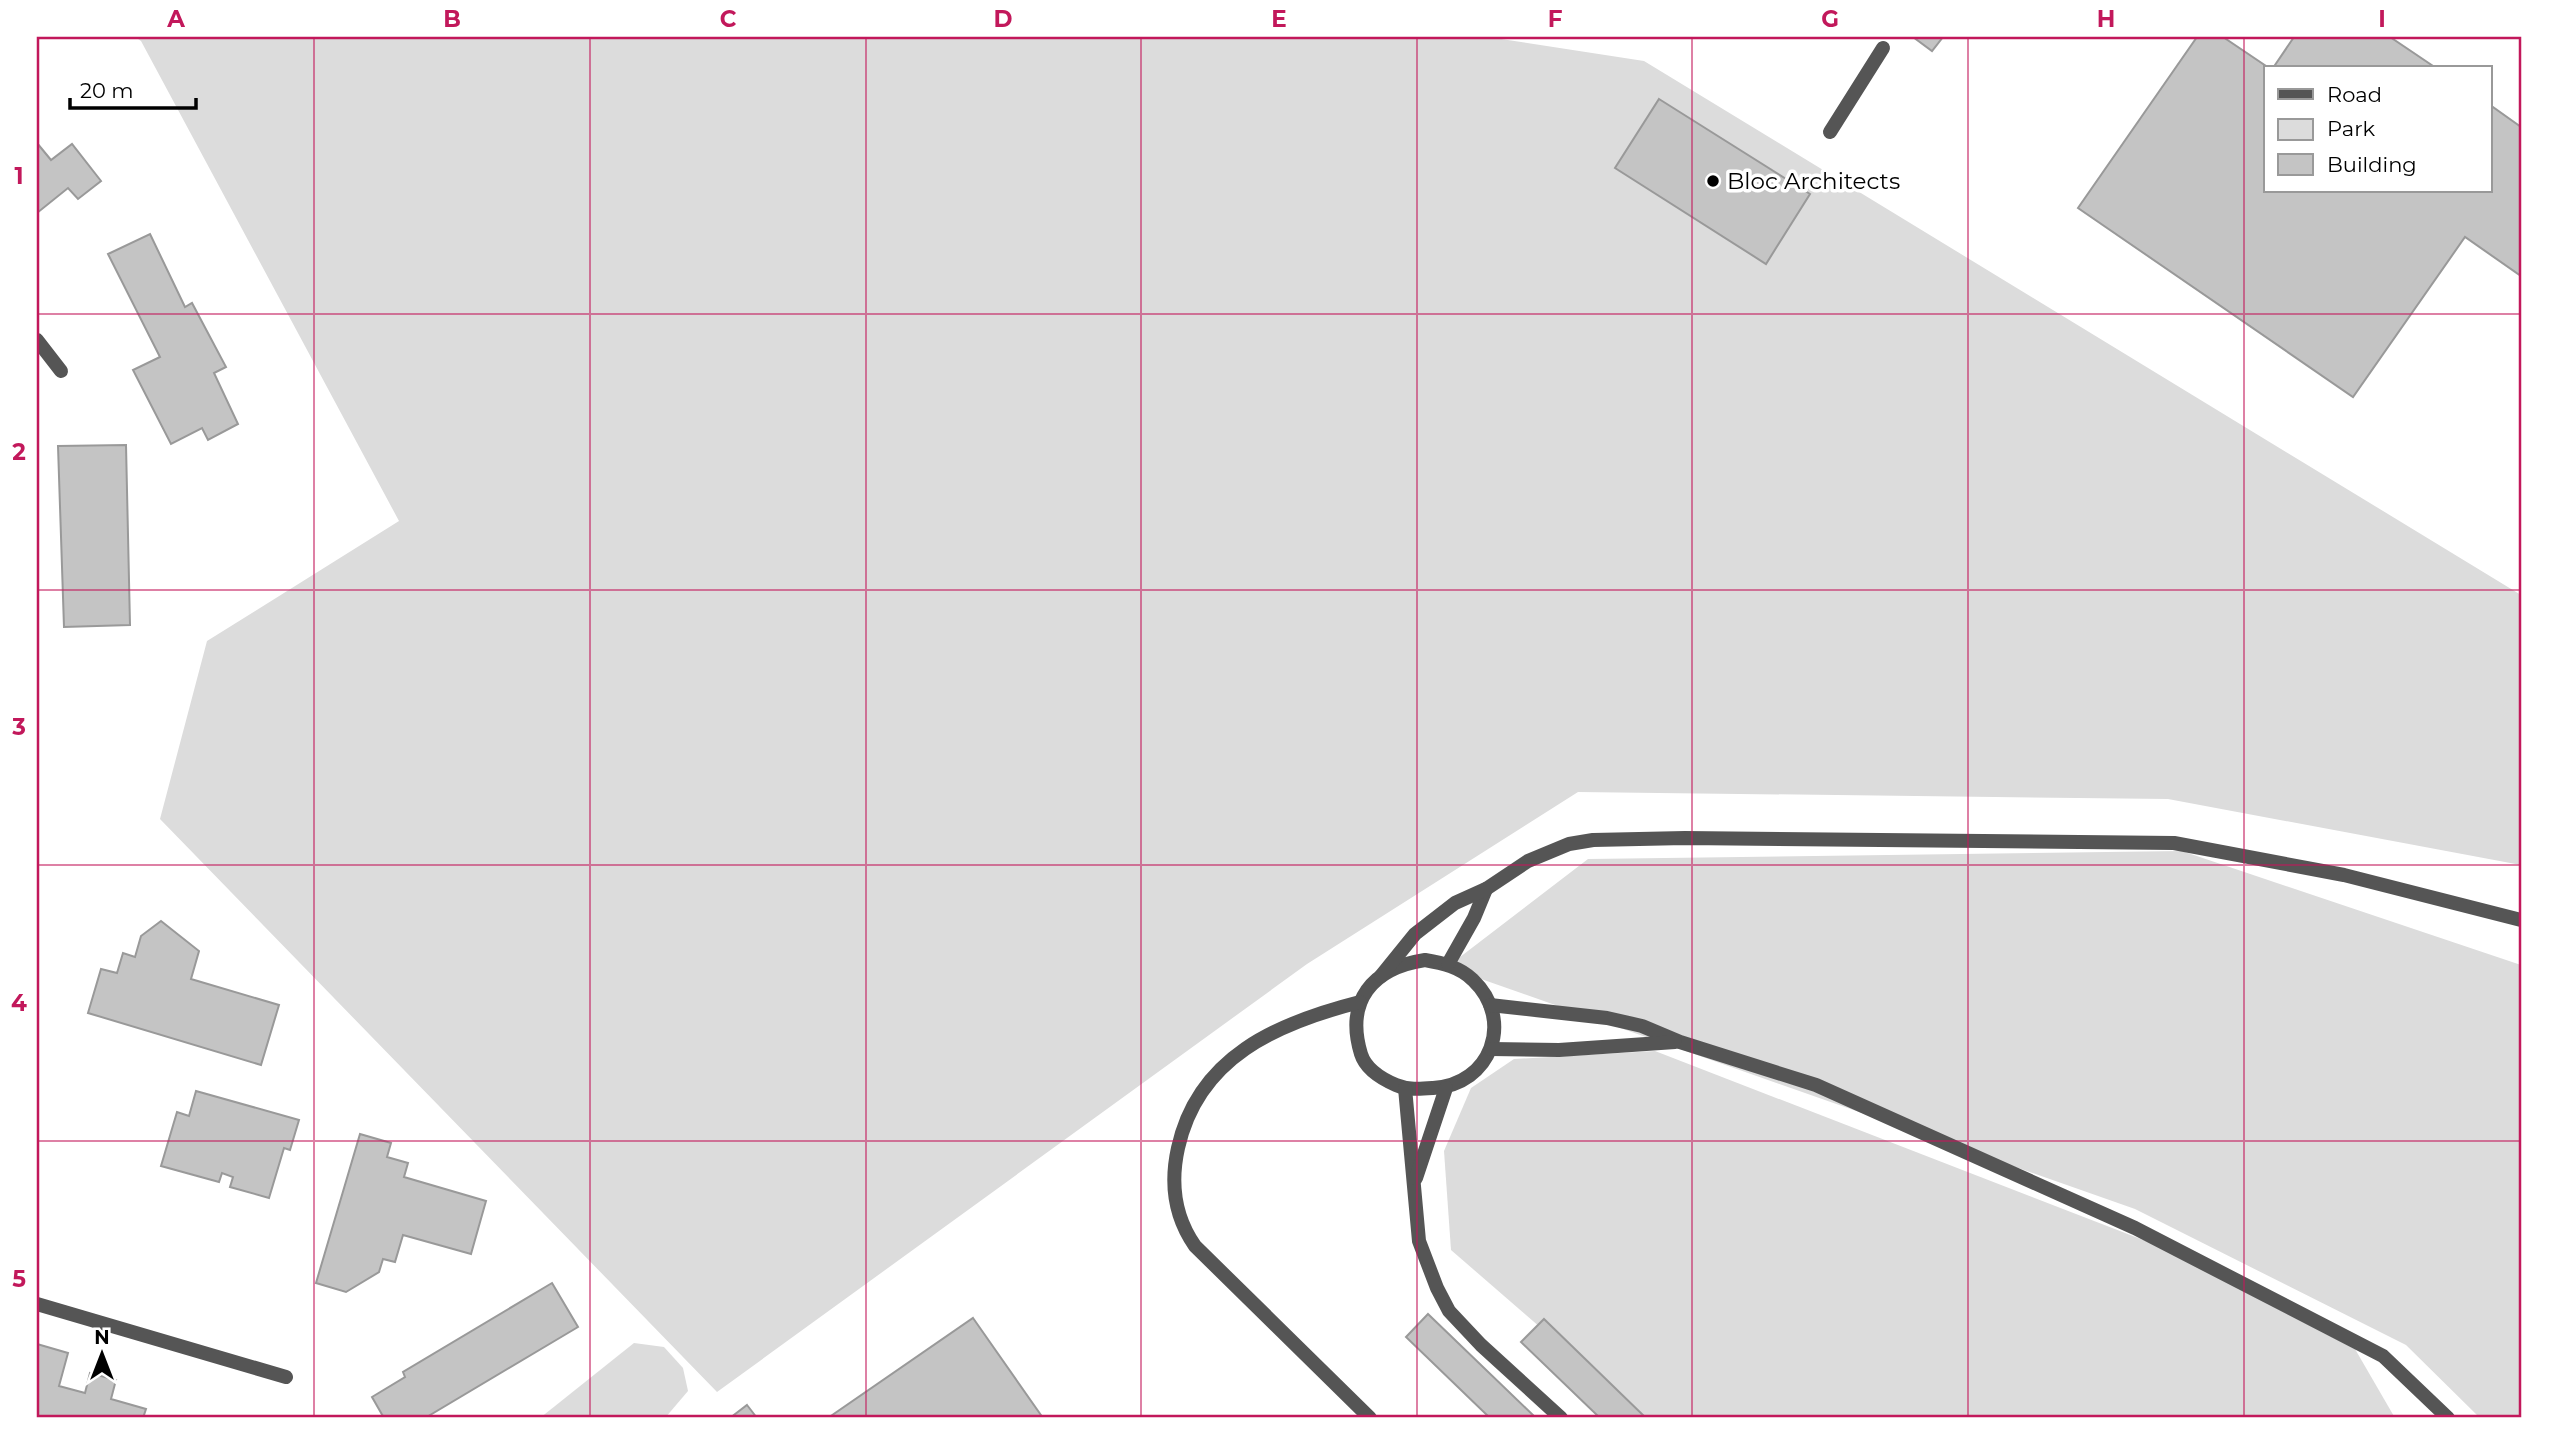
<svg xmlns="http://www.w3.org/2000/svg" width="2558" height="1455" viewBox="0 0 2558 1455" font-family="Montserrat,sans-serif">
<rect width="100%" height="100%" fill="#fff"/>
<!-- green -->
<g fill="#dcdcdc">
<path d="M 135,37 L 1488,37 L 1644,61 L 2521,595 L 2521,865 L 2168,799 L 1578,792 L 1307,964 L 717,1392 L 160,819 L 207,641 L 399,521 L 141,41 Z"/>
<path d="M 2182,851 L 2521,965 L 2521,1418 L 2480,1418 L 2406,1345 L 2135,1209 L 1447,967 L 1588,859 Z"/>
<path d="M 1655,1051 L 2151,1243 L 2355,1349 L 2395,1418 L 1645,1418 L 1451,1250 L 1444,1151 L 1471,1088 L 1514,1059 Z"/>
<path d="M 634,1343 L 664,1347 L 683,1368 L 688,1391 L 665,1418 L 540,1418 Z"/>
</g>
<!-- building -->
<g fill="#c4c4c4" stroke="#999" stroke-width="2">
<path d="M 1913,37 L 1943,37 L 1932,51 Z"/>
<path d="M 2197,37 L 2223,37 L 2269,68 L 2266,68 L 2266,191 L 2490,191 L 2490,105 L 2521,127 L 2521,276 L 2465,237 L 2353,397 L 2078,208 Z"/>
<path d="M 2294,37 L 2390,37 L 2436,68 L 2273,68 Z"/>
<path d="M 1659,99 L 1810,194 L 1766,264 L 1615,168 Z"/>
<path d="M 37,143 L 51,160 L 72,144 L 101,181 L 78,199 L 68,188 L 37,213 Z"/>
<path d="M 150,234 L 185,307 L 192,303 L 226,367 L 214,373 L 238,424 L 208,440 L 202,428 L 171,444 L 133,370 L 160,357 L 108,254 Z"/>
<path d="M 126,445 L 130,625 L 64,627 L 58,446 Z"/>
<path d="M 161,921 L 199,951 L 191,979 L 279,1005 L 261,1065 L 88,1013 L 101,969 L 117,973 L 123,953 L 135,957 L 141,936 Z"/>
<path d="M 196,1091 L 299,1120 L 290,1150 L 284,1148 L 269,1198 L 230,1187 L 233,1177 L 222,1173 L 219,1182 L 161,1166 L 177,1112 L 189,1116 Z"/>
<path d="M 360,1134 L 391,1143 L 387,1157 L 408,1163 L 404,1177 L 486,1201 L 471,1254 L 403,1235 L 395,1262 L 383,1259 L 379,1272 L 346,1292 L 316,1283 Z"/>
<path d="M 552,1283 L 578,1327 L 425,1418 L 384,1418 L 372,1397 L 405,1377 L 403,1372 Z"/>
<path d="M 1428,1314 L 1536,1418 L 1490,1418 L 1406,1337 Z"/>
<path d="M 973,1318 L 1043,1418 L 828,1418 Z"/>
<path d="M 1544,1319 L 1646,1418 L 1600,1418 L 1521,1342 Z"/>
<path d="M 37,1344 L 68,1353 L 59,1386 L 85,1393 L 90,1373 L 116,1380 L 111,1399 L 146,1409 L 143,1418 L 37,1418 Z"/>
<path d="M 747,1405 L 757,1418 L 730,1418 Z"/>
</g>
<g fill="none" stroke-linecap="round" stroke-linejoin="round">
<!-- minor -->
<g stroke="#555" stroke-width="14">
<path d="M 1830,132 L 1883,48"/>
<path d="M 37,340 L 61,371"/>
<path d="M 1425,960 C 1442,963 1460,967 1473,980 C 1515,1020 1491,1085 1433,1088 C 1420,1089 1408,1090 1396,1085 C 1382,1079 1366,1070 1361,1054 C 1345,1001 1372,968 1425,960 Z"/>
<path d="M 1448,964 L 1474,918 L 1486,889"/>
<path d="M 1381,976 L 1415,934 L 1455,903 L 1486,889 L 1528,861 L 1569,844 L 1593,840 L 1685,838 L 2174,843 L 2344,875 L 2521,920"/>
<path d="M 1360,1002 C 1277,1023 1198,1057 1178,1148 C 1170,1184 1174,1216 1195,1246 L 1370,1418"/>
<path d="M 1490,1005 L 1607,1018 L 1642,1026 L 1680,1042 L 1816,1085 L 2135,1228 L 2383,1356 L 2448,1418"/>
<path d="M 1491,1049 L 1559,1050 L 1675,1042"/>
<path d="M 1405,1088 L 1419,1241 L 1437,1288 L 1449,1311 L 1481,1345 L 1561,1418"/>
<path d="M 1416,1178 L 1446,1088"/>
<path d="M 37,1304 L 286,1377"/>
</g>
</g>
<!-- grid -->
<path fill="none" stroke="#c2185b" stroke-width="2" stroke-opacity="0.55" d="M 314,37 L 314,1418M 590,37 L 590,1418M 866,37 L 866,1418M 1141,37 L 1141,1418M 1417,37 L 1417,1418M 1692,37 L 1692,1418M 1968,37 L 1968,1418M 2244,37 L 2244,1418M 37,314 L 2521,314M 37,590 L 2521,590M 37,865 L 2521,865M 37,1141 L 2521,1141"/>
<!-- markers -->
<circle fill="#000" stroke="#fff" stroke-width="2.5" cx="1713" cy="181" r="7"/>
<g text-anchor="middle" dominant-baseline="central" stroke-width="7" stroke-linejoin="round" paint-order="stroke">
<!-- poi labels -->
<g font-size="23" fill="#000" stroke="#fff" text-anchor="start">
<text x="1727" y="181">Bloc Architects</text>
</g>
</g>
<!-- border -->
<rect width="2558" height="1455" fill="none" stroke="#ffffff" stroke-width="77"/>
<!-- legend -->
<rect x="2264" y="66" width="228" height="126" fill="#ffffff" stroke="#999999" stroke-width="2"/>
<rect x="2278" y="89" width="35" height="10" fill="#555555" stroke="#999999" stroke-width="2"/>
<text x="2327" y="102" font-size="21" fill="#000000">Road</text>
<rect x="2278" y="119" width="35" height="21" fill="#dcdcdc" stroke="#999999" stroke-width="2"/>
<text x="2327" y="136" font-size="21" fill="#000000">Park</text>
<rect x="2278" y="154" width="35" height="21" fill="#c4c4c4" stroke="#999999" stroke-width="2"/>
<text x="2327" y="172" font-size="21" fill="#000000">Building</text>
<!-- north arrow -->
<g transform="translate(102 1354)" stroke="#ffffff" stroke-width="5" paint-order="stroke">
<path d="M0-5L12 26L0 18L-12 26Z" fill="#000000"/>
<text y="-10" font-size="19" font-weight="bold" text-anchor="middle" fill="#000000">N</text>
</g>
<!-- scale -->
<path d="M70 98v10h126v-10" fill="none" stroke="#000000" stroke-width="3.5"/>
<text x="80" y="98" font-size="21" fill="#000000" stroke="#ffffff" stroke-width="5" paint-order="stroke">20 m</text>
<rect x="38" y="38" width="2482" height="1378" fill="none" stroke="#c2185b" stroke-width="2.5"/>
<g font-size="23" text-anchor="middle" font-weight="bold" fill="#c2185b">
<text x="176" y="27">A</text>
<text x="452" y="27">B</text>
<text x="728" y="27">C</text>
<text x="1003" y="27">D</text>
<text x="1279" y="27">E</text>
<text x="1555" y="27">F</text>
<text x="1830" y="27">G</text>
<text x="2106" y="27">H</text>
<text x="2382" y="27">I</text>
<text x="19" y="184">1</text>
<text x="19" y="460">2</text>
<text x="19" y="735">3</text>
<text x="19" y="1011">4</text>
<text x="19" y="1287">5</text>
</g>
</svg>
